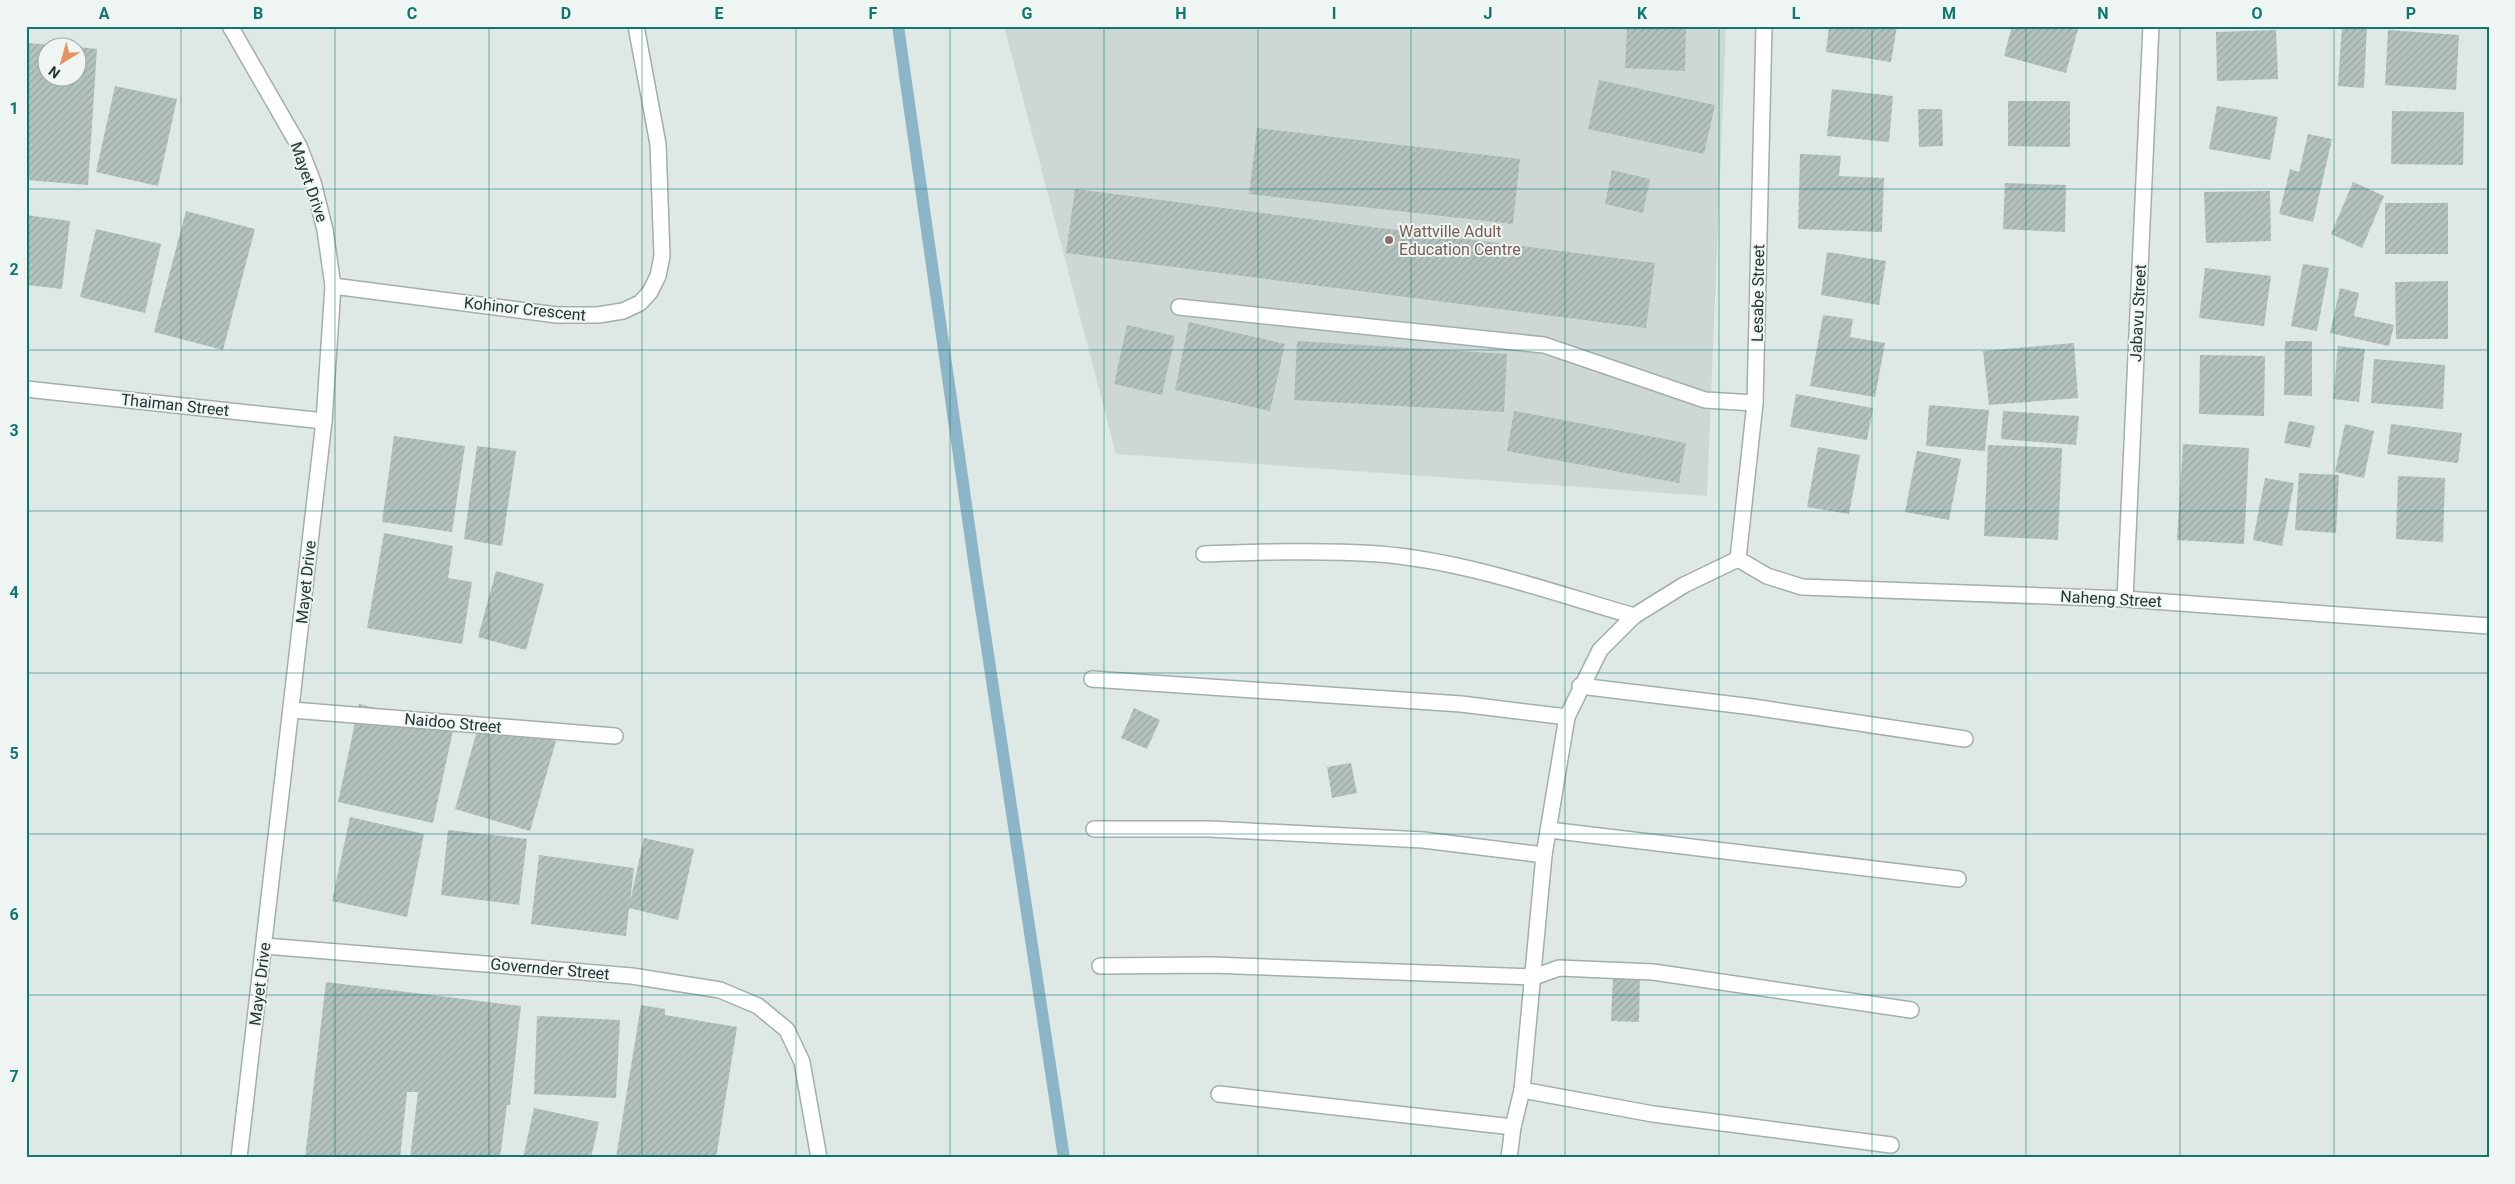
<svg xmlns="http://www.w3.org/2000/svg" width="2515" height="1184" viewBox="0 0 2515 1184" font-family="Roboto,sans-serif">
<defs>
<pattern id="building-hatch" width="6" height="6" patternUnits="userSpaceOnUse" patternTransform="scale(1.25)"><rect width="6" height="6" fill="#b4c2be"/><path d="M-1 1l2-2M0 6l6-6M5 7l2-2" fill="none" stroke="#9aa7a4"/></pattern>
</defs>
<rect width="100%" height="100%" fill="#dee8e5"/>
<!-- built -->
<path fill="#cdd7d4" d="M 1004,26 L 1726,26 L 1707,496 L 1116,454 Z"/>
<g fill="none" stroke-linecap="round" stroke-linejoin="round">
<!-- stream -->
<path stroke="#8cb5c7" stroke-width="12" d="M 898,26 L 975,568 L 1064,1158"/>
</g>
<!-- building -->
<g fill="url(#building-hatch)">
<path d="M 1627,26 L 1686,26 L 1685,71 L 1625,68 Z"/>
<path d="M 1829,26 L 1897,26 L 1891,62 L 1826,52 Z"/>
<path d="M 2012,26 L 2067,26 L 2078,29 L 2066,73 L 2004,56 Z"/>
<path d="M 2342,26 L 2367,27 L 2364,88 L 2338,86 Z"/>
<path d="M 2276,30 L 2278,79 L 2217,81 L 2216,32 Z"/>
<path d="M 2388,30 L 2459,35 L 2456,90 L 2385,85 Z"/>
<path d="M 29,43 L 65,46 L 48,48 L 48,78 L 78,78 L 78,47 L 97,49 L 88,185 L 26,180 L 26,85 Z"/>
<path d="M 1599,80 L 1715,105 L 1704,154 L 1588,129 Z"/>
<path d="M 115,86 L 177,99 L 158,186 L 96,172 Z"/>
<path d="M 1832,89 L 1893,96 L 1889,142 L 1827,136 Z"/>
<path d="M 2008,101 L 2070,101 L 2070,147 L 2008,146 Z"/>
<path d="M 2217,106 L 2278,117 L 2270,160 L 2209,149 Z"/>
<path d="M 1918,109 L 1942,109 L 1943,146 L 1919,147 Z"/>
<path d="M 2392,111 L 2464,112 L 2463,165 L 2391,164 Z"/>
<path d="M 1257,128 L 1520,159 L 1513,224 L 1249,194 Z"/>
<path d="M 2308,134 L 2332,139 L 2313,222 L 2279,214 L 2290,169 L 2299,172 Z"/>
<path d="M 1800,154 L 1841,156 L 1839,176 L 1884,178 L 1882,232 L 1798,229 Z"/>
<path d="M 1612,170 L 1650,179 L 1643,213 L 1605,204 Z"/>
<path d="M 2353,182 L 2384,196 L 2362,248 L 2331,234 Z"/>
<path d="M 2005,183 L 2066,185 L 2065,232 L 2003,229 Z"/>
<path d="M 1075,189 L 1655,263 L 1646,328 L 1066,253 Z"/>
<path d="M 2270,191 L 2271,241 L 2206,243 L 2204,192 Z"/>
<rect x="2385" y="203" width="63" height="51"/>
<path d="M 186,211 L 255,229 L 223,350 L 154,332 Z"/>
<path d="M 26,215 L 70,221 L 62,289 L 26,285 Z"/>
<path d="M 96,229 L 161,244 L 145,313 L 80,297 Z"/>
<path d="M 1827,252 L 1886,261 L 1879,305 L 1821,295 Z"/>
<path d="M 2303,264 L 2329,268 L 2317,331 L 2291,326 Z"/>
<path d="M 2205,268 L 2271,276 L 2264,326 L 2199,318 Z"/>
<path d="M 2448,281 L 2448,339 L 2396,339 L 2395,282 Z"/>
<path d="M 2340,288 L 2359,293 L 2354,316 L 2394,325 L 2389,346 L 2330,333 Z"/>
<path d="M 1823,315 L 1853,319 L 1850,337 L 1885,343 L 1875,397 L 1810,386 Z"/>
<path d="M 1189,322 L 1285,344 L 1270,411 L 1175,390 Z"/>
<path d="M 1127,325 L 1175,336 L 1162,395 L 1114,384 Z"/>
<path d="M 1297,341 L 1507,354 L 1504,412 L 1294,400 Z"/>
<path d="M 2285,341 L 2312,341 L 2312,396 L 2284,395 Z"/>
<path d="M 2074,343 L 2078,398 L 1989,405 L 1983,351 Z"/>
<path d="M 2338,346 L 2365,349 L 2359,402 L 2333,399 Z"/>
<path d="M 2200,355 L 2265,356 L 2264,416 L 2199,414 Z"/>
<path d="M 2374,359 L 2445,365 L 2443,409 L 2371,403 Z"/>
<path d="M 1796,394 L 1873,408 L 1867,440 L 1790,427 Z"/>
<path d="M 1929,405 L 1989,410 L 1985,451 L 1926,446 Z"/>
<path d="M 1514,411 L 1686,443 L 1679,483 L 1507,451 Z"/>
<path d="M 2003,411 L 2079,416 L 2076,445 L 2001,439 Z"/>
<path d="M 2289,421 L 2315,426 L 2310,448 L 2284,443 Z"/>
<path d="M 2345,424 L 2374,431 L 2364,478 L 2335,472 Z"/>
<path d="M 2391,424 L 2462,433 L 2458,463 L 2387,454 Z"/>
<path d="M 394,436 L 465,446 L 452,532 L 382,522 Z"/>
<path d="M 2183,444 L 2249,448 L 2244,544 L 2177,540 Z"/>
<path d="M 1988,445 L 2062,448 L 2058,540 L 1984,536 Z"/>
<path d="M 477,446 L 516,451 L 502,546 L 464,539 Z"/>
<path d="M 1818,447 L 1860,455 L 1849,514 L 1807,507 Z"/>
<path d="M 1917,451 L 1961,459 L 1949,520 L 1905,512 Z"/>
<path d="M 2299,473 L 2339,475 L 2336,533 L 2295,530 Z"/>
<path d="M 2398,476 L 2445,478 L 2443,542 L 2396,539 Z"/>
<path d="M 2265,478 L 2294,483 L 2282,546 L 2253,540 Z"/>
<path d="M 384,533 L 453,546 L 448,578 L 472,582 L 462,644 L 367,628 Z"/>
<path d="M 496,571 L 544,584 L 526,650 L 478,637 Z"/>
<path d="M 359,704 L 454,726 L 433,823 L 338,802 Z"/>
<path d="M 1134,708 L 1160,720 L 1147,749 L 1121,738 Z"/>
<path d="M 480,720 L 556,741 L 530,831 L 455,809 Z"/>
<path d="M 1351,763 L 1357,793 L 1332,798 L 1327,767 Z"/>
<path d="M 350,817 L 424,834 L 407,917 L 332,901 Z"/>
<path d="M 448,830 L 527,839 L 519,905 L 441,895 Z"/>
<path d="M 644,838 L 694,849 L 678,920 L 629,908 L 626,936 L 531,924 L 539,855 L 634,868 L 630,902 Z"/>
<path d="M 1613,975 L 1640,976 L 1639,1022 L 1611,1021 Z"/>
<path d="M 326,982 L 521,1006 L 510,1105 L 507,1105 L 500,1158 L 410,1158 L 418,1092 L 407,1092 L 400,1158 L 305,1158 Z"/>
<path d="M 641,1005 L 665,1009 L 665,1015 L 737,1027 L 716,1158 L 616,1158 Z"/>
<path d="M 537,1016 L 620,1020 L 616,1098 L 534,1094 Z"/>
<path d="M 534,1108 L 599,1122 L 591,1158 L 523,1158 Z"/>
</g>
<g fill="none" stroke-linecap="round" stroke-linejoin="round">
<defs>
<g id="minor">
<path d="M 230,26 L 299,146 L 313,182 L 325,230 L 333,286 L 324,421 L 239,1158"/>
<path d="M 333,286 L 557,315 L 598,315 L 623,311 L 640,303 L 650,292 L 658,276 L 662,256 L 658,144 L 636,26"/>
<path d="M 1179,307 L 1544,345 L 1705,400 L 1755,403"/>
<path d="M 26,389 L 324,421"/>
<path d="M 1204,554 C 1262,552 1320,550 1379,554 C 1466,561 1551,592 1634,616"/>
<path d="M 1738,559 L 1767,576 L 1802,587 L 2125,599 L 2489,626"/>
<path d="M 1738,559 L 1755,403 L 1764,26"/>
<path d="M 2125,599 L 2151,26"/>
<path d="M 1092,679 L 1461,704 L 1567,717"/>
<path d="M 1580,686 L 1753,707 L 1965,739"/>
<path d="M 292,710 L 615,736"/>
<path d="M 1094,829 L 1210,829 L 1423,840 L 1544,855"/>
<path d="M 1549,830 L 1958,879"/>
<path d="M 265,946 L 632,976 L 720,990 L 758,1006 L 787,1030 L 802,1062 L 819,1158"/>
<path d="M 1100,966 L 1211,965 L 1534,977 L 1559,968 L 1653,972 L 1911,1010"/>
<path d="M 1522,1090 L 1653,1114 L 1891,1145"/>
<path d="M 1219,1094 L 1513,1127"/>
<path d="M 1509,1158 L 1513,1127 L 1522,1090 L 1544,855 L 1567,717 L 1600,650 L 1634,616 L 1684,585 L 1738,559"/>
</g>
</defs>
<!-- minor casing -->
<use href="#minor" stroke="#a2afac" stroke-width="18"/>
<!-- minor -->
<use href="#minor" stroke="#fff" stroke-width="15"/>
</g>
<!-- grid -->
<path fill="none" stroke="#0f766e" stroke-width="1" stroke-opacity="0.55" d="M 181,26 L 181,1158M 335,26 L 335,1158M 489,26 L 489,1158M 642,26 L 642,1158M 796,26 L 796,1158M 950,26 L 950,1158M 1104,26 L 1104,1158M 1258,26 L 1258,1158M 1411,26 L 1411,1158M 1565,26 L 1565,1158M 1719,26 L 1719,1158M 1872,26 L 1872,1158M 2026,26 L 2026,1158M 2180,26 L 2180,1158M 2334,26 L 2334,1158M 26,189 L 2489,189M 26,350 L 2489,350M 26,511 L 2489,511M 26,673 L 2489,673M 26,834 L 2489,834M 26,995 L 2489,995"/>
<!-- markers -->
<circle fill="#8d6e63" stroke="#eef5f3" stroke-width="2" cx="1389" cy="240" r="5"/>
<g text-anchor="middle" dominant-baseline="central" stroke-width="4" stroke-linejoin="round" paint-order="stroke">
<!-- street labels -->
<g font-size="16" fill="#223633" stroke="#eef5f3">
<text transform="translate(309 182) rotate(71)">Mayet Drive</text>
<text transform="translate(1758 293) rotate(-89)">Lesabe Street</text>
<text transform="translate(525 309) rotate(6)">Kohinor Crescent</text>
<text transform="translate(2138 313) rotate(-87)">Jabavu Street</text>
<text transform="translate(175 405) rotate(6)">Thaiman Street</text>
<text transform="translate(306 582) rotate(-84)">Mayet Drive</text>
<text transform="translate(2111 599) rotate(3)">Naheng Street</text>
<text transform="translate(453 723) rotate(5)">Naidoo Street</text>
<text transform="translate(550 969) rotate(5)">Governder Street</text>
<text transform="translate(260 984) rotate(-83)">Mayet Drive</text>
</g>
<!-- education labels -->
<g font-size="16" fill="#785e54" stroke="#eef5f3" text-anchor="start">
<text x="1399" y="231">Wattville Adult<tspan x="1399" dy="18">Education Centre</tspan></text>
</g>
</g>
<!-- border -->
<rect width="2515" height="1184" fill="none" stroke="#eef5f3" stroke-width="55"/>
<!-- north arrow -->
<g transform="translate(62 62) rotate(217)"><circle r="24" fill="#eef5f3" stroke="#9ca9a6"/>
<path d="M0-4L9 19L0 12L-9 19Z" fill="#e19664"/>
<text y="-8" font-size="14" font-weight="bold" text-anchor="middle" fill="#223633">N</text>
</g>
<rect x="28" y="28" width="2460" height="1128" fill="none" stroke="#0f766e" stroke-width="2"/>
<g font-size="16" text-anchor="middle" font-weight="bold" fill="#0f766e">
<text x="104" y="19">A</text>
<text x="258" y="19">B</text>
<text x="412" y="19">C</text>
<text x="566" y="19">D</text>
<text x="719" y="19">E</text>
<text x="873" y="19">F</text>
<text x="1027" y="19">G</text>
<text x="1181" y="19">H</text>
<text x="1334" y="19">I</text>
<text x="1488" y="19">J</text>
<text x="1642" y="19">K</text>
<text x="1796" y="19">L</text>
<text x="1949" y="19">M</text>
<text x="2103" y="19">N</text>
<text x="2257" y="19">O</text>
<text x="2411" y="19">P</text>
<text x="14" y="114">1</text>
<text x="14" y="275">2</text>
<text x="14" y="436">3</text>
<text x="14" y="598">4</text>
<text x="14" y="759">5</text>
<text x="14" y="920">6</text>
<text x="14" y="1082">7</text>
</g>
</svg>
